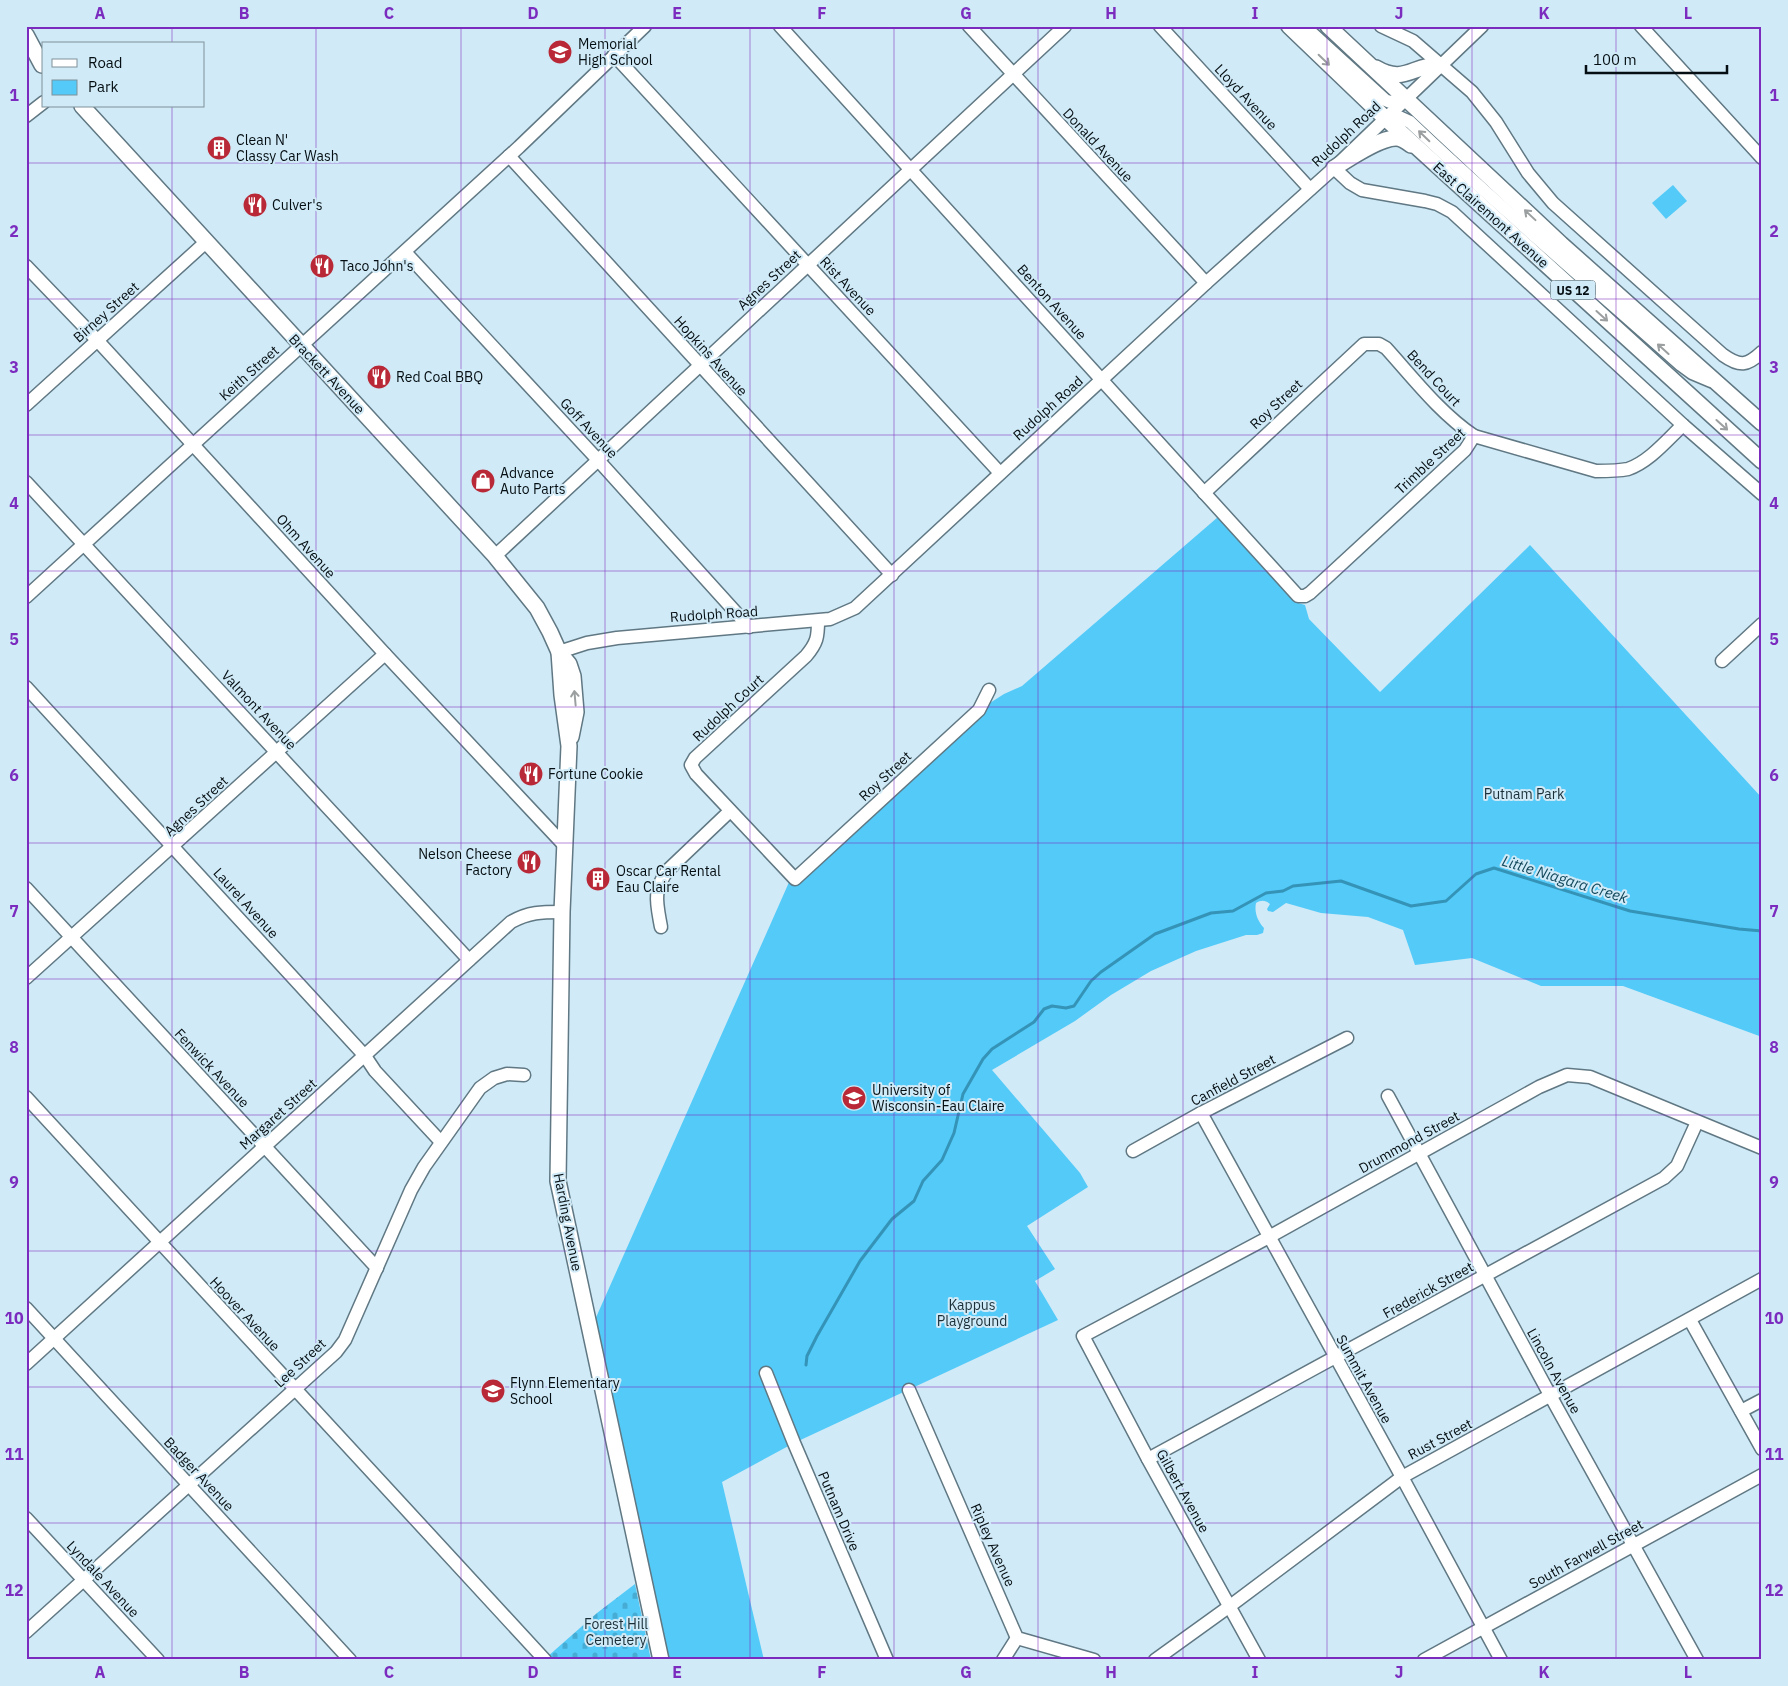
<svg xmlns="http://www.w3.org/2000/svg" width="1788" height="1686" viewBox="0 0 1788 1686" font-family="'IBM Plex Sans',sans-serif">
<defs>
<pattern id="cemetery-stones" width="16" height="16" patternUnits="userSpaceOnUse" patternTransform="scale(1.25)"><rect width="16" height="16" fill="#53caf8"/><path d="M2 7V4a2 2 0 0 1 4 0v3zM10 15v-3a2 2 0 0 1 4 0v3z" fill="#47acd4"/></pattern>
</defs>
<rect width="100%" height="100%" fill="#d0eaf7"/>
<!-- cemetery -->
<path fill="url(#cemetery-stones)" d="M 635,1584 L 651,1660 L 548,1660 L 547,1657 L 597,1613 Z"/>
<!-- park -->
<g fill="#53caf8">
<path d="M 1673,185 L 1687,201 L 1666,219 L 1652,203 Z"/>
<path d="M 1218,517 L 1295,602 L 1305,605 L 1309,619 L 1380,692 L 1530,545 L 1762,798 L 1762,1037 L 1623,986 L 1541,986 L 1472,958 L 1415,965 L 1403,930 L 1368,917 L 1321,913 L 1286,903 L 1273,912 L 1268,911 L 1267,909 L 1270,904 C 1265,900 1261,900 1256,903 C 1254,913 1258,921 1264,928 L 1263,933 L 1257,935 L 1246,935 L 1196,951 L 1151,971 L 1111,995 L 1075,1021 L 992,1070 L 1080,1173 L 1088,1187 L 1027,1226 L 1055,1269 L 1035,1281 L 1058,1320 L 794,1443 L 722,1482 L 764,1660 L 661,1660 L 590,1331 L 790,880 L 979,710 L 1004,694 L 1022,686 Z"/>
</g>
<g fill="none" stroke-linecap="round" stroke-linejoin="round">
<!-- stream -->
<path stroke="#3493b7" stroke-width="3" d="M 806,1365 L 807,1356 L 817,1336 L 860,1261 L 892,1219 L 914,1201 L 923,1181 L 942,1160 L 954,1133 L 963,1094 L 983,1059 L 992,1049 L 1034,1022 L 1044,1009 L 1052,1006 L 1066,1008 L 1074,1006 L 1091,981 L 1101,972 L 1155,934 L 1211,913 L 1233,911 L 1266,893 L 1283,891 L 1293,886 L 1341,881 L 1411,906 L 1446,901 L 1476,874 L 1494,868 L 1630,911 L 1739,929 L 1762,931"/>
<defs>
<g id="minor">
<path d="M 780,26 L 1298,596 L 1305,596 L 1310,593 L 1465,450 L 1474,436 L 1596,471 C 1607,471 1618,471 1628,469 C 1649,462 1667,440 1683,425"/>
<path d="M 969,26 L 1206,283"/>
<path d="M 1160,26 L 1310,189"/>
<path d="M 1304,26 L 1385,100 L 1390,102 L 1405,99"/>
<path d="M 1381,26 L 1413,41 L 1472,92 L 1496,122 L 1528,173 L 1553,203 L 1723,355 C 1740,367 1747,366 1762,352"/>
<path d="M 1641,26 L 1762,158"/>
<path d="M 614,55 L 1000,473"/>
<path d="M 26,116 L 44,102"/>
<path d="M 1385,118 L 1399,117 L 1410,122 C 1498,206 1590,284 1681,365 L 1692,373 L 1711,381"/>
<path d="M 509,156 L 892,575"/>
<path d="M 1334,168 L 1350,183 L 1362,190 L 1425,201 L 1437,204 L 1452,212 L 1683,425 L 1762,494"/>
<path d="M 405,252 L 598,460 L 749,627"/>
<path d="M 26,266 L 97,340 L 385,654 L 565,846"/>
<path d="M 26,405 L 206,242"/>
<path d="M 26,482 L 469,960"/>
<path d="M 1204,493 L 1364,344 L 1379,344 L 1386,348 C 1414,379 1440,413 1474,436"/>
<path d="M 495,556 L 1065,26"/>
<path d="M 26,597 L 519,147 L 645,26"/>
<path d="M 818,621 C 818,637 817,643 806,656 L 695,758 L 691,765 L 696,774 L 795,879 L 979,710 L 989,690"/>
<path d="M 559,652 L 587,643 L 617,638 L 830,619 L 855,608 L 1206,283 L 1334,168 L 1482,26"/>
<path d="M 1722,661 L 1762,624"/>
<path d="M 26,687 L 365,1056 L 375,1071 L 441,1142"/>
<path d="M 26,888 L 377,1268"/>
<path d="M 661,927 C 657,904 652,891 668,870 L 730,811"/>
<path d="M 26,978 L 385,654"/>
<path d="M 1388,1096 L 1556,1406 L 1697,1660"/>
<path d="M 26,1097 L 545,1660"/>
<path d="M 1201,1113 L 1402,1477 L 1501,1660"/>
<path d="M 1133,1151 L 1201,1113 L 1347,1038"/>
<path d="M 26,1308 L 350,1660"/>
<path d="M 1690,1320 L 1762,1449"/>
<path d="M 26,1364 L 511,922 C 529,912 541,912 562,912"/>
<path d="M 766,1373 L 794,1443 L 887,1660"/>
<path d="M 909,1390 L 1017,1638 L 1094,1660"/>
<path d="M 1741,1411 L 1762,1400"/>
<path d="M 1148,1459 L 1664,1178 L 1677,1166 L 1697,1122"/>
<path d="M 26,1518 L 158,1660"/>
<path d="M 26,1632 L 336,1352 L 345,1340 L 411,1190 L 424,1167 L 480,1088 L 494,1078 L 507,1074 L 524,1075"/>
<path d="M 1003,1660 L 1017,1638"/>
<path d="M 1155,1660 L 1230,1606 L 1402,1477 L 1762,1279"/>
<path d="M 1259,1660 L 1148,1459 L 1083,1336 L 1269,1237 L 1539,1087 L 1567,1075 L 1590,1077 L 1762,1148"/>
<path d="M 1424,1660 L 1762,1475"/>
</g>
<g id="major">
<path d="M 1289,26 L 1385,118 L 1762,461"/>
<path d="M 1328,26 L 1561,244 L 1762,423"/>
<path d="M 26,35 L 42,65"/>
<path d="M 1376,68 C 1405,85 1413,64 1441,65"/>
<path d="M 82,106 L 495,556 L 537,608 L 550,632 L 559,652 L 569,664 L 573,676 L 576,712 L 571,737"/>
<path d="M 1334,168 C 1349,159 1379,138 1396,138 C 1402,138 1407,142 1411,145"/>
<path d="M 559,652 L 562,695 L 569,746 L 562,912 L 558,1181 L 661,1660"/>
</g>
</defs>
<!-- minor casing -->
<use href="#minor" stroke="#607883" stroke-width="15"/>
<!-- major casing -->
<use href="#major" stroke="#607883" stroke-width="18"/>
<!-- minor -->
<use href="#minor" stroke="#fff" stroke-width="12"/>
<!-- major -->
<use href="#major" stroke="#fff" stroke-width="15"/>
</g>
<!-- one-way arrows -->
<defs><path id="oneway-shaft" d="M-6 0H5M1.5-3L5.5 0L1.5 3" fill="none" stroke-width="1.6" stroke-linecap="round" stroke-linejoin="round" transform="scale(1.25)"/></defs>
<g stroke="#9b9fa0">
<use href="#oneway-shaft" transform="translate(1324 60) rotate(44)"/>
<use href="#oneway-shaft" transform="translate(1424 136) rotate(-136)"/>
<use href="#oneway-shaft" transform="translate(1530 215) rotate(-137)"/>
<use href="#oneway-shaft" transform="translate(1602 316) rotate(42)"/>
<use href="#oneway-shaft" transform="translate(1663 349) rotate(-138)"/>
<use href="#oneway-shaft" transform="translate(1722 425) rotate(42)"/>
<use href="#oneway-shaft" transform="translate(575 698) rotate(-95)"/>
</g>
<!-- grid -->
<path fill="none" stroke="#7b2cbf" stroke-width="1" stroke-opacity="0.55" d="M 172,26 L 172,44M 316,26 L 316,1660M 461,26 L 461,1660M 605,26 L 605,1660M 750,26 L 750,1660M 894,26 L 894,1660M 1038,26 L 1038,1660M 1183,26 L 1183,1660M 1327,26 L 1327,1660M 1472,26 L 1472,1660M 1616,26 L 1616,1660M 172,106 L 172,1660M 26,163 L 1762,163M 26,299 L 1762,299M 26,435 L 1762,435M 26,571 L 1762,571M 26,707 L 1762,707M 26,843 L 1762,843M 26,979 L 1762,979M 26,1115 L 1762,1115M 26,1251 L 1762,1251M 26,1387 L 1762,1387M 26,1523 L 1762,1523"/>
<!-- icons -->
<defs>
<symbol id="school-disc" viewBox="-11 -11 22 22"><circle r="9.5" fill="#b92837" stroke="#d0eaf7"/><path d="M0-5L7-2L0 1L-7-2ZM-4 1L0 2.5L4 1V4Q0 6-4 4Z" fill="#fff"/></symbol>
<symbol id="building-disc" viewBox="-11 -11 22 22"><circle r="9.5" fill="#b92837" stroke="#d0eaf7"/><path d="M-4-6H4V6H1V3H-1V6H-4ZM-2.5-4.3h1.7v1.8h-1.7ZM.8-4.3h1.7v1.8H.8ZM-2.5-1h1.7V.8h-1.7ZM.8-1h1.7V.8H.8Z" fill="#fff"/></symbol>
<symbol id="restaurant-disc" viewBox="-11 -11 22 22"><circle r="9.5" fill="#b92837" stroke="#d0eaf7"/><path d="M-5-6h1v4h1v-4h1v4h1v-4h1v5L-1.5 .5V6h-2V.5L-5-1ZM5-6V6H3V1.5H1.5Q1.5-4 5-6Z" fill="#fff"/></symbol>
<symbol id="shop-disc" viewBox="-11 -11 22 22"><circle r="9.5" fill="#b92837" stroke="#d0eaf7"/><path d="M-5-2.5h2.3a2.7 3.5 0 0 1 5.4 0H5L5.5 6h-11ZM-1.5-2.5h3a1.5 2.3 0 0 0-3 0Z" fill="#fff"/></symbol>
<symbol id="university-disc" viewBox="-11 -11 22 22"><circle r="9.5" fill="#b92837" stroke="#d0eaf7"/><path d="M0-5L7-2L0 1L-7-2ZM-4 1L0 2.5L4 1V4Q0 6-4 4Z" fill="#fff"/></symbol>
</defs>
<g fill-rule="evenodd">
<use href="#school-disc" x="546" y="38" width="28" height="28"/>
<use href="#building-disc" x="205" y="134" width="28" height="28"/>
<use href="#restaurant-disc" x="241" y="191" width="28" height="28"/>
<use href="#restaurant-disc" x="308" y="252" width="28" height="28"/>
<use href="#restaurant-disc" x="365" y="363" width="28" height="28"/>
<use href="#shop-disc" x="469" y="467" width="28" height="28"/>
<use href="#restaurant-disc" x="517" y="760" width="28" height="28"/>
<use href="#restaurant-disc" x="515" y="848" width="28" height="28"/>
<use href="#building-disc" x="584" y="865" width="28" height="28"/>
<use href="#university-disc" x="840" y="1084" width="28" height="28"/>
<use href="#school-disc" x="479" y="1377" width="28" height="28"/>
</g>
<g text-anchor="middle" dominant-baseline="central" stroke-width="4" stroke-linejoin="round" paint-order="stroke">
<!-- shield labels -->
<rect fill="#d0eaf7" stroke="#425057" stroke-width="1" x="1550.5" y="280.5" width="45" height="19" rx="4"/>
<g font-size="12" font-weight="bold" fill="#050e12">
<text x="1573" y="290">US 12</text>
</g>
<!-- poi labels -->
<g font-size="14" fill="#050e12" stroke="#d0eaf7" text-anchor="start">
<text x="578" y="44">Memorial<tspan x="578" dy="16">High School</tspan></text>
<text x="236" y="140">Clean N'<tspan x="236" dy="16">Classy Car Wash</tspan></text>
<text x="272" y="205">Culver's</text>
<text x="340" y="266">Taco John's</text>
<text x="396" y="377">Red Coal BBQ</text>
<text x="500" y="473">Advance<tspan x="500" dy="16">Auto Parts</tspan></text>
<text x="548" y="774">Fortune Cookie</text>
<text x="512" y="854" text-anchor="end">Nelson Cheese<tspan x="512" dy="16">Factory</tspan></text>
<text x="616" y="871">Oscar Car Rental<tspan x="616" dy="16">Eau Claire</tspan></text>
<text x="872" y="1090">University of<tspan x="872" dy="16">Wisconsin-Eau Claire</tspan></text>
<text x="510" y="1383">Flynn Elementary<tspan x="510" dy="16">School</tspan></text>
</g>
<!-- street labels -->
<g font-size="14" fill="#050e12" stroke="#d0eaf7">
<text transform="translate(1246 97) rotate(47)">Lloyd Avenue</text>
<text transform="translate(1346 134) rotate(-43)">Rudolph Road</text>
<text transform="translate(1098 145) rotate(47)">Donald Avenue</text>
<text transform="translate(1491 215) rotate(42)">East Clairemont Avenue</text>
<text transform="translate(769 280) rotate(-43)">Agnes Street</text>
<text transform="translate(848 286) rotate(47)">Rist Avenue</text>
<text transform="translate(1052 302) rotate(48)">Benton Avenue</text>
<text transform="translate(106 312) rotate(-42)">Birney Street</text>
<text transform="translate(711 356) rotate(48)">Hopkins Avenue</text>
<text transform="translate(249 373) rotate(-42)">Keith Street</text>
<text transform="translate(327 374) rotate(47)">Brackett Avenue</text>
<text transform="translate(1434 378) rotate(47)">Bend Court</text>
<text transform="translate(1276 404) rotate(-43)">Roy Street</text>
<text transform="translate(1048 408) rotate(-42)">Rudolph Road</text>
<text transform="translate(589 428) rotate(47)">Goff Avenue</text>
<text transform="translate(1430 461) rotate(-43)">Trimble Street</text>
<text transform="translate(306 546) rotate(48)">Ohm Avenue</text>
<text transform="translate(714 614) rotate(-4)">Rudolph Road</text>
<text transform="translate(728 708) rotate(-43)">Rudolph Court</text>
<text transform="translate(259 710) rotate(47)">Valmont Avenue</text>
<text transform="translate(885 776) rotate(-43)">Roy Street</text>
<text transform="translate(196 806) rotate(-43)">Agnes Street</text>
<text transform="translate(246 903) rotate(48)">Laurel Avenue</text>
<text transform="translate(212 1068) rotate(47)">Fenwick Avenue</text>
<text transform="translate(1233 1080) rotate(-28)">Canfield Street</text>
<text transform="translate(278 1114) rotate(-42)">Margaret Street</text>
<text transform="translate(1409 1142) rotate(-29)">Drummond Street</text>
<text transform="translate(568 1222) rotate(79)">Harding Avenue</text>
<text transform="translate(1428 1290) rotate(-29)">Frederick Street</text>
<text transform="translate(245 1314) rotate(47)">Hoover Avenue</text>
<text transform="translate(300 1363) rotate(-43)">Lee Street</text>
<text transform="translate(1554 1371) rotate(61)">Lincoln Avenue</text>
<text transform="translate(1364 1379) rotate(61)">Summit Avenue</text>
<text transform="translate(1440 1439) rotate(-28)">Rust Street</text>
<text transform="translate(199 1474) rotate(47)">Badger Avenue</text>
<text transform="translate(1183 1491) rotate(61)">Gilbert Avenue</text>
<text transform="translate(839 1511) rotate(67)">Putnam Drive</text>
<text transform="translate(993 1545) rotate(66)">Ripley Avenue</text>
<text transform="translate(1586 1554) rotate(-29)">South Farwell Street</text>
<text transform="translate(103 1579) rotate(47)">Lyndale Avenue</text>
</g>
<!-- park labels -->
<g font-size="14" fill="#1a2f38" stroke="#d0eaf7">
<text x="1524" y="794">Putnam Park</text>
<text x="972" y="1305">Kappus<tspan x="972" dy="16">Playground</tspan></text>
<text x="616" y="1624">Forest Hill<tspan x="616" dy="16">Cemetery</tspan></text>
</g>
<!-- water labels -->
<g font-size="15" font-style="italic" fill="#12475a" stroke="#d0eaf7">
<text transform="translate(1565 879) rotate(17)">Little Niagara Creek</text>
</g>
</g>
<!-- border -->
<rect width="1788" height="1686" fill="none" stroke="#d0eaf7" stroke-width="55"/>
<!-- legend -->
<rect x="42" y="42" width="162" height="65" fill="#d0eaf7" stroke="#7f929b"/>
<rect x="52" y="59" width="25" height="8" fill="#ffffff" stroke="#7f929b"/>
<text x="88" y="68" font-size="15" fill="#050e12">Road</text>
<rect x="52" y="80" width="25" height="15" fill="#53caf8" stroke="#7f929b"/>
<text x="88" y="92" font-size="15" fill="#050e12">Park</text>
<!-- scale -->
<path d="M1586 65v8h141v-8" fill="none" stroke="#050e12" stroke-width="2.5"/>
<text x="1593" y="65" font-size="15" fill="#050e12" stroke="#d0eaf7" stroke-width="4" paint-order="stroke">100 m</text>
<rect x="28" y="28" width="1732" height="1630" fill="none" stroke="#7b2cbf" stroke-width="2"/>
<g font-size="16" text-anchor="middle" font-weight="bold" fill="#7b2cbf">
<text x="100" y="19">A</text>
<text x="244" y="19">B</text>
<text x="389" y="19">C</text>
<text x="533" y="19">D</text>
<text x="677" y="19">E</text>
<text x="822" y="19">F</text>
<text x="966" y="19">G</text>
<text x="1111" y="19">H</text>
<text x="1255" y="19">I</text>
<text x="1399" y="19">J</text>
<text x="1544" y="19">K</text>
<text x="1688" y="19">L</text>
<text x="14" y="101">1</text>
<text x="1774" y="101">1</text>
<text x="14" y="237">2</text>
<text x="1774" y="237">2</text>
<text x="14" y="373">3</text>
<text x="1774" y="373">3</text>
<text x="14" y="509">4</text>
<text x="1774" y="509">4</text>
<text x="14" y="645">5</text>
<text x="1774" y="645">5</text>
<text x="14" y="781">6</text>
<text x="1774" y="781">6</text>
<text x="14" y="917">7</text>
<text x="1774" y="917">7</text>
<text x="14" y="1053">8</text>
<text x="1774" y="1053">8</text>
<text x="14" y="1188">9</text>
<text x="1774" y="1188">9</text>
<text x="14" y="1324">10</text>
<text x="1774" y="1324">10</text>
<text x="14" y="1460">11</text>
<text x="1774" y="1460">11</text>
<text x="14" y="1596">12</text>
<text x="1774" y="1596">12</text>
<text x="100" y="1678">A</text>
<text x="244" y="1678">B</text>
<text x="389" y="1678">C</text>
<text x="533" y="1678">D</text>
<text x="677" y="1678">E</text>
<text x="822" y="1678">F</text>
<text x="966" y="1678">G</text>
<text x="1111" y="1678">H</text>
<text x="1255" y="1678">I</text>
<text x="1399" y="1678">J</text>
<text x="1544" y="1678">K</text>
<text x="1688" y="1678">L</text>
</g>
</svg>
